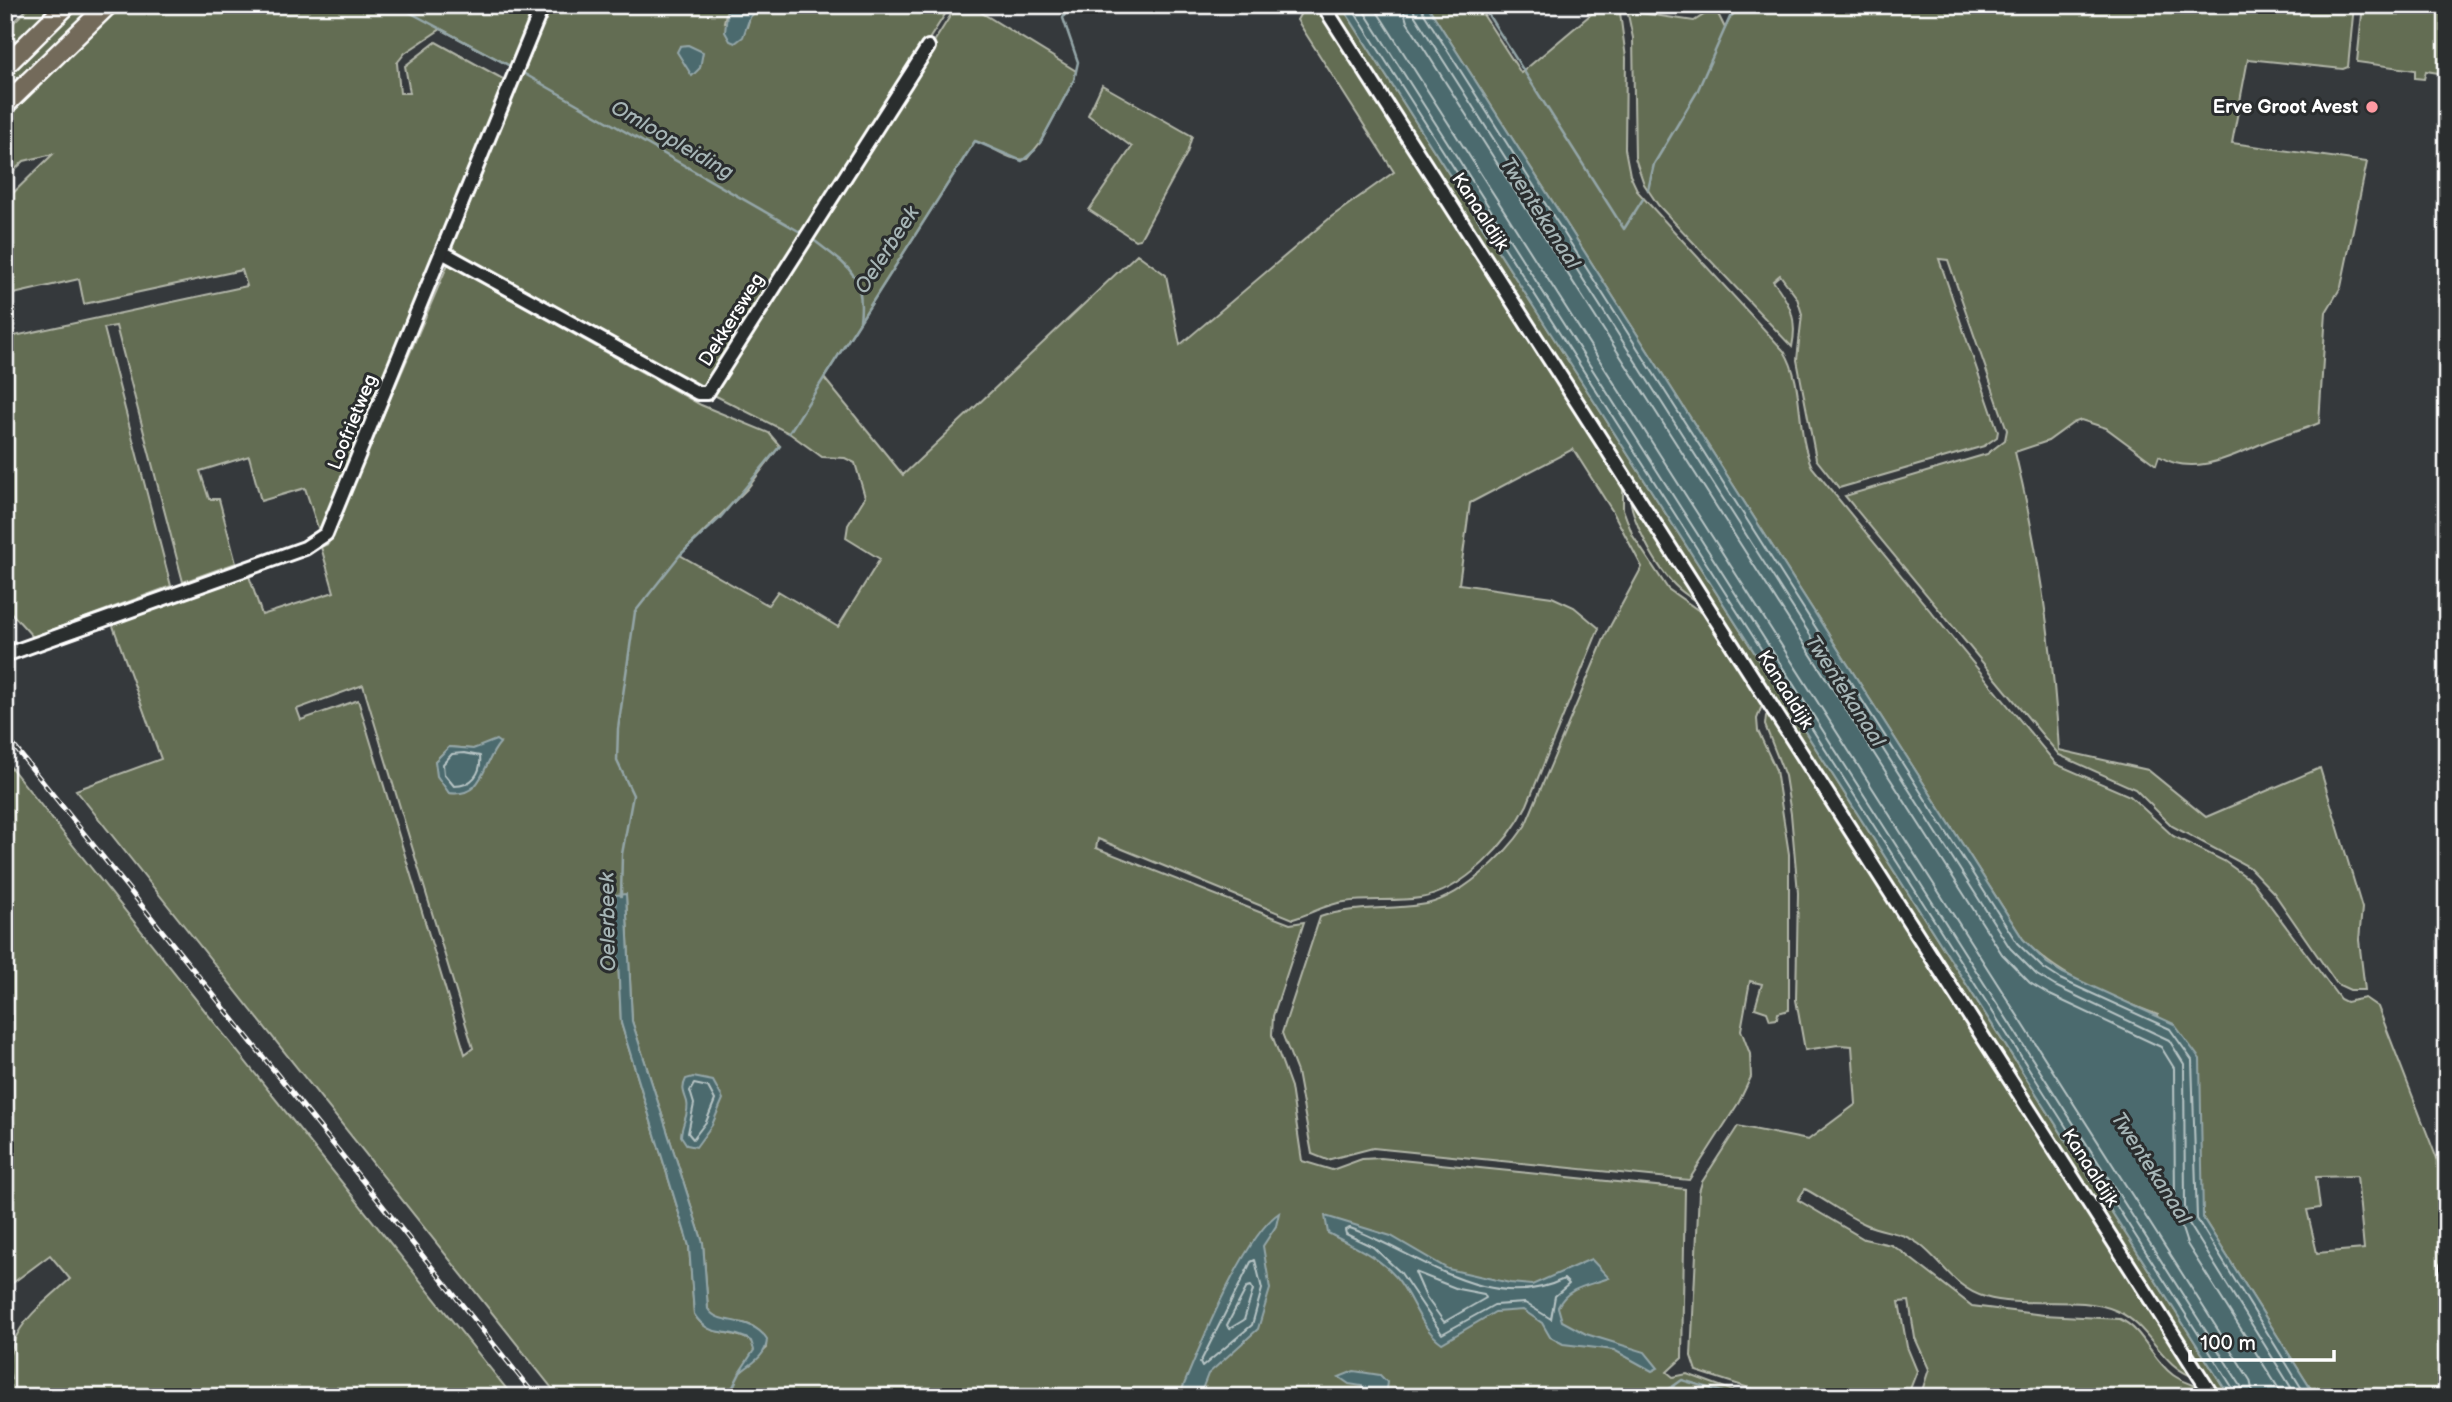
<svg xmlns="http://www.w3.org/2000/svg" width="2452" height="1402" viewBox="0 0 2452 1402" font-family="'Balsamiq Sans',sans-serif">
<rect width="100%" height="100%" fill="#35393c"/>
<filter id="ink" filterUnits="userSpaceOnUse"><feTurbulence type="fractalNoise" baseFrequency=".0143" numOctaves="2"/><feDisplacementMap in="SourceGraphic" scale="14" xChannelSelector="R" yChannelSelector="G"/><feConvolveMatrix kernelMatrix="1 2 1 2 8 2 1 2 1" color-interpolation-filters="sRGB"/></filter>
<g filter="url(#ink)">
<!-- green -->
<g fill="#646d53" stroke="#b2b6a9" stroke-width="2" fill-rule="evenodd">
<path d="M 31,5 L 56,5 L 5,55 L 5,31 Z"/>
<path d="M 79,5 L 100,5 L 5,99 L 5,79 Z"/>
<path d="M 118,5 L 537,5 L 512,67 L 441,29 L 405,53 L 397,63 L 400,93 L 410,93 L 405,66 L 436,42 L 503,79 L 504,85 L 320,534 L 305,488 L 261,501 L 249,456 L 200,471 L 209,499 L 219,499 L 236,563 L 183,582 L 116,326 L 104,328 L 171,586 L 33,637 L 5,606 L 5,338 L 247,286 L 242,270 L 84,304 L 79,279 L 5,296 L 5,201 L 53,154 L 24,161 L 5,179 L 5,118 Z"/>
<path d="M 550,5 L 728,5 L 724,22 L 747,27 L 750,17 L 762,5 L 951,5 L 703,392 L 447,250 Z"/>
<path d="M 957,5 L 969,5 L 1076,71 L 1074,80 L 1040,143 L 1027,159 C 1010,163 992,145 975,141 L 824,378 L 903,475 L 1137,254 L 1166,275 L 1180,345 L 1331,217 L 1394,172 L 1297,20 L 1302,11 L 1298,5 L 1320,5 L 1623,477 L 1623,509 L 1633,536 L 1668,589 L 1715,622 L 1764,700 L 1757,719 L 1758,731 L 1776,770 L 1789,854 L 1789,1010 L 1778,1013 L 1777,1019 L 1770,1020 L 1767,1012 L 1755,1008 L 1762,984 L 1750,981 L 1741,1030 L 1750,1054 L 1751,1077 L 1739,1102 L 1689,1180 L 1373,1148 L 1327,1160 L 1312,1154 L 1297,1072 L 1282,1033 L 1320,917 C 1353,906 1386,910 1420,905 C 1458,901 1505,856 1525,826 L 1607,632 L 1642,567 L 1613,512 L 1573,449 L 1470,503 L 1459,584 L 1552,597 L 1574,607 L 1599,628 L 1527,805 C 1508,843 1464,891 1420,898 C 1395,902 1369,898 1344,902 C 1326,904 1311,914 1293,919 L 1098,839 L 1096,848 L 1290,924 L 1304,922 L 1273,1016 L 1272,1035 L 1291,1087 L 1302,1161 L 1332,1170 L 1362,1159 L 1381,1158 L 1685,1189 L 1682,1358 L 1667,1372 L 1673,1377 L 1687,1374 L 1750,1397 L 559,1397 L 76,790 L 161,759 L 112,623 L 248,573 L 262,615 L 334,592 L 321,547 L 328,544 L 448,264 L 701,405 L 769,433 L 780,446 L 747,489 L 680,555 L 768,605 L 778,591 L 838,627 L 880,559 L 846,538 L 848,525 L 865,497 L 855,463 L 845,458 L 822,457 L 789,433 L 714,395 ZM 363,685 L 473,1048 L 465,1054 L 358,700 L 301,720 L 297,709 ZM 499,743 C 483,762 483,797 449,793 L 435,761 L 449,747 L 473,749 ZM 615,895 L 626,895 L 632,1021 L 703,1243 L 708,1309 C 723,1334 755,1306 767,1348 L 741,1372 L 755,1350 L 751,1341 C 729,1327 710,1340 694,1314 L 689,1246 L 621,1023 Z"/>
<path d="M 1330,5 L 1341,5 L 2230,1397 L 2218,1397 L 2165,1315 Z"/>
<path d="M 1427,5 L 1477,5 L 1521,73 L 1602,5 L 1619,5 L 1626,58 L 1625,149 L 1630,175 L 1638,192 L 1784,351 C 1805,385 1795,431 1812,467 L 2056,764 L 2130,796 L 2173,836 L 2224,861 L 2252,881 L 2340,999 L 2346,1002 L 2365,998 L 2378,1007 L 2447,1185 L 2443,1397 L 2388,1397 L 2383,1392 L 2360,1392 L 2364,1397 L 2316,1397 L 2203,1218 L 2200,1175 L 2158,1015 C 2110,996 2058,978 2023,939 ZM 2357,1176 L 2364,1249 L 2317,1253 L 2307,1210 L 2320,1208 L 2316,1177 Z"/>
<path d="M 1626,5 L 1630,5 L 1634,12 L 1694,21 L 1715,8 L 1725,28 L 1734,11 L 1743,5 L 2354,5 L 2348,67 L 2343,69 L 2248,59 L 2232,143 L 2367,162 L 2341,287 L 2326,312 L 2319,423 C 2301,431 2281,435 2263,443 C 2231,457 2192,477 2159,456 L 2156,465 L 2106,428 L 2081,420 L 2073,423 L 2048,441 L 2015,452 C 2039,551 2053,648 2059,750 L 2148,770 L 2206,817 L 2320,768 L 2362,908 L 2359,940 L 2365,990 L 2350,990 L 2337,984 L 2274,893 L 2249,867 L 2172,826 L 2135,789 L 2059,755 L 1845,496 L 1987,454 L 2005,440 L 2007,430 L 1948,260 L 1939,259 L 1998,431 L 1997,437 L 1984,446 L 1839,488 L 1816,459 L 1797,360 L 1802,314 L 1797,298 L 1780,275 L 1773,281 C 1790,303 1798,319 1792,347 L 1658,205 L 1644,184 L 1635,158 L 1633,38 Z"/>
<path d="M 2363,5 L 2447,5 L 2447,69 L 2444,74 L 2426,71 L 2424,79 L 2415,78 L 2415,70 L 2357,62 Z"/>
<path d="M 1102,85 L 1192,136 L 1187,153 L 1140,239 L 1135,240 L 1089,210 L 1132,147 L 1088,115 Z"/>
<path d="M 1630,488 L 1706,608 C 1697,602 1687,596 1679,589 C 1658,571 1627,516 1630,488 Z"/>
<path d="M 1770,713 L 2197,1378 C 2160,1367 2151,1326 2117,1311 C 2080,1294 2025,1309 1985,1297 C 1954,1288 1943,1262 1919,1244 C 1902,1231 1884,1233 1865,1224 C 1844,1215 1826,1200 1805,1189 L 1798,1200 L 1864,1239 L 1891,1245 L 1901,1251 L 1972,1306 L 2044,1315 L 2120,1319 C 2144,1330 2151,1359 2173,1375 C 2185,1384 2201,1384 2209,1397 L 1920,1397 L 1929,1369 L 1915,1338 L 1909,1301 L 1899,1302 L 1907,1347 L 1917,1371 L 1907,1397 L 1777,1397 L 1696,1371 L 1691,1356 L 1699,1192 L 1702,1182 L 1738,1126 L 1808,1140 L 1856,1104 L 1852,1046 L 1838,1045 L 1805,1050 L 1796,1000 L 1798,893 L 1791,814 L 1785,776 L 1765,725 L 1766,716 Z"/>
<path d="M 5,760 L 513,1397 L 5,1397 L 5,1377 L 11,1379 C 0,1333 41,1306 70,1279 L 50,1255 L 10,1285 L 5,1279 Z"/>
</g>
<!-- water -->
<g fill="#4c6b6e" stroke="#94a6a8" stroke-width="2">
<path d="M 728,5 L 762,5 L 750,17 L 743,37 L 735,43 L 730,41 L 725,32 Z"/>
<path d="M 1341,5 L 1427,5 L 2023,939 L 2047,963 L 2063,973 L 2174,1024 L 2200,1059 L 2203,1218 L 2316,1397 L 2230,1397 Z"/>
<path d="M 688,45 L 703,52 L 700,68 L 692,76 L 677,52 L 680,46 Z"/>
<path d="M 496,740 L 500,743 C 482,762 485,798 449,793 L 437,776 L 435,761 L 449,747 L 473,749 Z"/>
<path d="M 626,894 L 632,1021 L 703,1243 L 708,1309 C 719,1327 750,1314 767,1339 C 767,1356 751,1364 739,1373 L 754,1350 L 751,1341 C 728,1326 711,1341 694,1314 L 689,1246 L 621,1023 L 615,895 Z"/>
<path d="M 693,1077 L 713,1081 L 723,1099 L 712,1125 L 696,1147 L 687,1145 L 681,1136 C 681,1125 690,1113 687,1102 C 684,1092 681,1089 686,1079 Z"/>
<path d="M 1279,1213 L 1276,1226 L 1263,1246 L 1270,1289 L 1258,1329 L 1208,1374 L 1199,1397 L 1179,1397 C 1197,1353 1242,1238 1279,1213 Z"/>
<path d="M 1325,1216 L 1391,1236 L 1448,1269 L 1510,1283 L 1532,1285 L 1591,1259 L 1609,1278 C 1590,1285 1567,1287 1558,1307 L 1562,1321 L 1586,1334 L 1645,1352 L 1658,1368 L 1652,1371 L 1614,1350 L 1563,1344 L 1550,1337 L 1542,1323 L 1523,1310 L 1495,1312 L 1442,1343 C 1419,1327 1413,1297 1396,1277 C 1377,1255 1352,1246 1328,1233 Z"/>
<path d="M 1354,1371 L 1380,1375 L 1387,1382 L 1385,1397 L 1363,1397 L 1362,1386 L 1349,1384 L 1339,1377 Z"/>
</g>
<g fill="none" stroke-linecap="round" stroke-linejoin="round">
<!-- shore -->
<g stroke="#b7c4c5" stroke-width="2">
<path d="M 1350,5 L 2234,1390 L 2235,1397"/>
<path d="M 1360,5 L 2241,1386 L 2244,1397"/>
<path d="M 1373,5 L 2250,1380 L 2254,1397"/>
<path d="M 1402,5 L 1407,22 L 2002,954 L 2030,983 L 2050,995 L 2161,1047 L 2174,1068 L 2175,1207 L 2187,1244 L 2284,1397"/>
<path d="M 1413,5 L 1415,16 L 2010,948 L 2037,975 L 2055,986 L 2169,1040 L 2184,1064 L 2185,1207 L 2188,1222 L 2297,1397"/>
<path d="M 1422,5 L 1423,12 L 2017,943 L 2043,968 L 2060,979 L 2170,1029 L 2192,1060 L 2197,1219 L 2307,1397"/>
<path d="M 464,753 L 480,756 C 482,773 472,786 454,786 L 444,774 L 443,764 L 452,754 Z"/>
<path d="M 694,1084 L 708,1087 L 715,1100 L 706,1122 L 693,1139 L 688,1133 L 694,1104 L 690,1091 Z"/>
<path d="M 1350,1228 C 1418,1253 1489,1316 1564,1279 L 1569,1284 L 1555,1296 L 1551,1319 L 1525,1303 L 1494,1305 L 1442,1334 L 1401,1273 L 1373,1247 L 1346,1234 L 1345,1230 Z"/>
<path d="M 1255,1260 L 1262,1289 L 1252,1325 L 1202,1367 L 1200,1363 L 1251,1262 Z"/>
<path d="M 1415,1272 L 1458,1289 L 1484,1294 L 1486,1298 L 1444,1322 L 1426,1297 Z"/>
<path d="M 1251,1286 L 1253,1290 L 1244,1320 L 1229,1329 L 1227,1325 L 1247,1287 Z"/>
</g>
<!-- stream -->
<g stroke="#94a6a8" stroke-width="2.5">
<path d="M 396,5 L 512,67"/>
<path d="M 1482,5 L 1624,229 L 1643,199"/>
<path d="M 523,73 L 802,233"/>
<path d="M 1040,143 L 1074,80 L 1078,62 L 1063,18 L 1070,5"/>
<path d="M 1648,190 L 1654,164 L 1697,92 L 1730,17 L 1743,5"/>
<path d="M 811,238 C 845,265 866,272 860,321"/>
<path d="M 789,433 L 975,141 L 1022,161 L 1035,150"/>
<path d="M 621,896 L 622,854 L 633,795 L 617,761 L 618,729 L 635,612 L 680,555 L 720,518 L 780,446"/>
<path d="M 728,1397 L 741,1371"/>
<path d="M 1658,1397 L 1682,1380 L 1739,1397"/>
</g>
<defs>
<g id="minor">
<path d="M 1323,5 L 2213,1397"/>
<path d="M 442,252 L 698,393 L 707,393 L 928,47"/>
<path d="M 5,655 L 305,548 L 326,534 L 543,5"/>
<path d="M 2447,1397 L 2447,1268"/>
</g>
<g id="highway">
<path d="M 5,66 L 67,5"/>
<path d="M 5,105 L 108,5"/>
</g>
</defs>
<!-- minor casing -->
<use href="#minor" stroke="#fff" stroke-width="18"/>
<!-- highway casing -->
<use href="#highway" stroke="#fff" stroke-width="23"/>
<!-- minor -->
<use href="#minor" stroke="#2a2d2e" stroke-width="12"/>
<!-- highway -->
<use href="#highway" stroke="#736b5a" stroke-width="18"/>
<defs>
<path id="rail" d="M 5,735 L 536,1397"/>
</defs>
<!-- rail casing -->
<use href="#rail" stroke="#fff" stroke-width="5"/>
<!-- rail -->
<use href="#rail" stroke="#2a2d2e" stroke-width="2.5" stroke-dasharray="8" stroke-linecap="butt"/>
</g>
</g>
<!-- markers -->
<circle fill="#ff9aa2" stroke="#2a2d2e" stroke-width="2.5" cx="2372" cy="107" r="7"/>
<g text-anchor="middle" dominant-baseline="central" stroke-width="6" stroke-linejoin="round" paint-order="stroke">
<!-- poi labels -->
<g font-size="19" font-weight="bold" fill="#fff" stroke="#2a2d2e" text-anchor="end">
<text x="2358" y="107">Erve Groot Avest</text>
</g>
<!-- street labels -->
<g font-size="19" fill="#fff" stroke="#2a2d2e">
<text transform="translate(1480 212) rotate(57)">Kanaaldijk</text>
<text transform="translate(732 320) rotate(-58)">Dekkersweg</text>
<text transform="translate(353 422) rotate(-68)">Loofrietweg</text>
<text transform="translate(1785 690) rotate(58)">Kanaaldijk</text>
<text transform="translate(2090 1168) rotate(57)">Kanaaldijk</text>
</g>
<!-- water labels -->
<g font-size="21" font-style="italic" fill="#a6b5b6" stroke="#2a2d2e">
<text transform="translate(672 140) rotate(30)">Omloopleiding</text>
<text transform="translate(1540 213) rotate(57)">Twentekanaal</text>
<text transform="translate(887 250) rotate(-57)">Oelerbeek</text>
<text transform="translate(1845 691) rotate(57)">Twentekanaal</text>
<text transform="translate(608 922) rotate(-91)">Oelerbeek</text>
<text transform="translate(2151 1168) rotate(57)">Twentekanaal</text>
</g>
</g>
<!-- margin -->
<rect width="2452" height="1402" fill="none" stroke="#2a2d2e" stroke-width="28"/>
<rect x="14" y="14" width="2424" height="1374" fill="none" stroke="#fff" stroke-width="2.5" filter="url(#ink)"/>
<!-- scale -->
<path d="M2190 1350v10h144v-10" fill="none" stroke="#ffffff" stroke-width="3.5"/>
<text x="2200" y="1350" font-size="21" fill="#ffffff" stroke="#2a2d2e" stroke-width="5" paint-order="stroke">100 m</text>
</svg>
